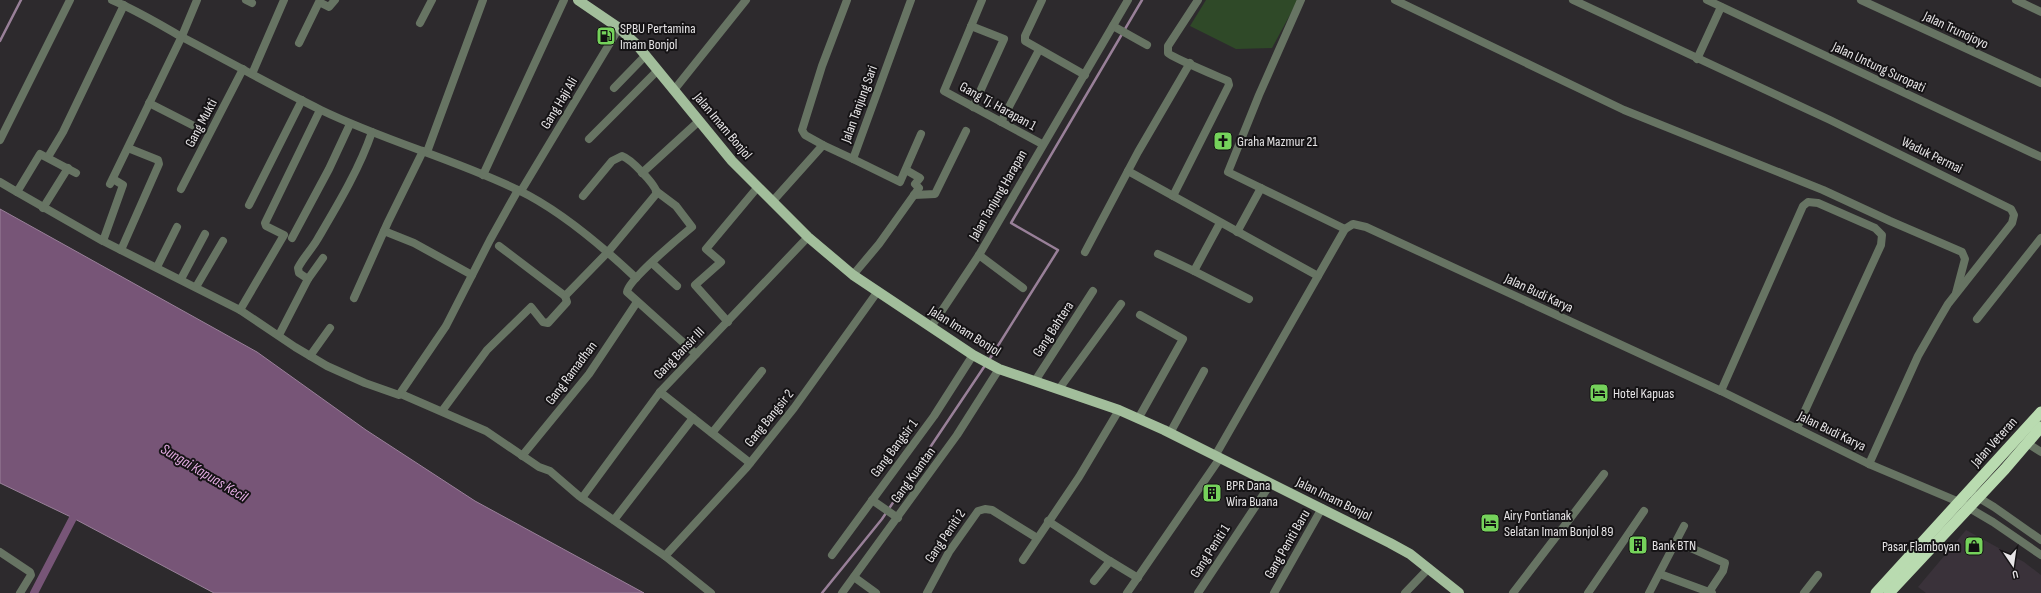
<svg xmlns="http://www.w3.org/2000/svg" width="2041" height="593" viewBox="0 0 2041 593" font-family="'Sofia Sans Condensed',sans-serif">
<rect width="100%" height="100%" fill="#2d2a2d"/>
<!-- built -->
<path fill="#3a323a" d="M 1966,530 L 2024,562 L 2041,575 L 2041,593 L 1926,593 L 1918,587 Z"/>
<!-- green -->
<path fill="#2f4928" d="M 1206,0 L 1298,0 L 1272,48 L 1236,49 L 1190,26 Z"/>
<!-- water -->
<path fill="#757" stroke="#998099" d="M 0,209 L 257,352 L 366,430 L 475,501 L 644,593 L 214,593 L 73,518 L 0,483 Z"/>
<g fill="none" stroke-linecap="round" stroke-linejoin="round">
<!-- stream -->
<g stroke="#998099" stroke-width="2.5">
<path d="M 0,41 L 21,0"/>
<path d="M 989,360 L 1058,250 L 1011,223 L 1142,0"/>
<path d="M 822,593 L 882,519 L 986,364"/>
</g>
<!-- canal -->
<path stroke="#757" stroke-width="8" d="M 34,593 L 73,518"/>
<!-- minor -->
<g stroke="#677463" stroke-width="8">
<path d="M 112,0 C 136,10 159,24 182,37 C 228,61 274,87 321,110 C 385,141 454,159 518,190 C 560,210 602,246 636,278"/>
<path d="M 246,0 L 252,3"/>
<path d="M 982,0 L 944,91 L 1042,144"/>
<path d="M 1042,0 L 1025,36 L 1025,41 L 1085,75"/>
<path d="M 1301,0 L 1259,95 L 1228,172 L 1345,229"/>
<path d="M 1395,0 L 1624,110 L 1823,190 L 1890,221 L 1962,252 L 1965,259 L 1956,293"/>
<path d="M 1573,0 L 1830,120 L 2011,209 L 2014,215 L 2012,223 L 1948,304 L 1938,321 L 1918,356 L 1869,464"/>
<path d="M 1707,0 L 2041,157"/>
<path d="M 1861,0 L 2041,83"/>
<path d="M 2016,0 L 2041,12"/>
<path d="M 420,23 L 432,0"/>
<path d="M 971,26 L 1004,39 L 973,107"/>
<path d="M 1113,26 L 1147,45"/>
<path d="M 299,43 L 319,2 L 329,7 L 335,0"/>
<path d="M 1697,59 L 1721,7"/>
<path d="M 252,74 L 284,0"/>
<path d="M 614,88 L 646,55"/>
<path d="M 674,90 L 746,0"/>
<path d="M 149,103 L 200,129"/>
<path d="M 1001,122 L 1039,50"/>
<path d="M 589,139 L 658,70"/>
<path d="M 0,140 L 70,0"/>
<path d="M 823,145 L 805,135 L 802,130 L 822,66 L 847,0"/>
<path d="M 427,152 L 483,0"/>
<path d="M 48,157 L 63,132 L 124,5"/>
<path d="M 853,159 L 900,182 L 921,134"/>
<path d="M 1128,171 L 1318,276"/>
<path d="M 642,173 L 699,121"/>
<path d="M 483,175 L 564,0"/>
<path d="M 0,182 L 17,192 L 40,154 L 76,173"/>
<path d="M 110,184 L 182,36 L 197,0"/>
<path d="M 181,189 L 243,69"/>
<path d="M 521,191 L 619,28"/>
<path d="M 656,191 L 676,206 L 692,227 C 681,236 627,281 627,292 L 696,354"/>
<path d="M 17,192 L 101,240 L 240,310 L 295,347 L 327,366 L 365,383 L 399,395 L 446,326 L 490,240 L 518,190"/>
<path d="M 914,195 L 935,194 L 966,131"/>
<path d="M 1173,196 L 1229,85 L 1228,81 C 1219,77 1171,57 1168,53 L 1168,46 L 1198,0"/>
<path d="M 772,202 L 823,145 L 853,159 L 911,0"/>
<path d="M 249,205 L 302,100"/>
<path d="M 43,208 L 68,168"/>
<path d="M 384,231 L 414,243 L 472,275"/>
<path d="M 1237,232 L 1261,188"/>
<path d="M 292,238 L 329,169 L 350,124"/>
<path d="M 103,241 L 123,185 L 113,179"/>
<path d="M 499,246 L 565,296 L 608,252 L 657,193 C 655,184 631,159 622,156 L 612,161 L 583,196"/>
<path d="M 121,250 L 159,164 L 158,160 L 128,148"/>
<path d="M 1085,252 L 1138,152 L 1190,63"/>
<path d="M 1158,254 L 1194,271 L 1220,223"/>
<path d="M 979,255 L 1023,288"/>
<path d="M 652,263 L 677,286"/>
<path d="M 157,267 L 177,227"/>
<path d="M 1194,271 L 1249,299"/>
<path d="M 853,275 L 879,244 L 919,188 L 915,184 L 920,178 L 906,170"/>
<path d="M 181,279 L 205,234"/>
<path d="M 308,279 L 323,258"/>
<path d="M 196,287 L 223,241"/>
<path d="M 354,298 L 388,222 L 423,151"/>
<path d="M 240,310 L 284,235 L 266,226 L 265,223 L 320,110"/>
<path d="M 1977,319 L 2041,238"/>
<path d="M 728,322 L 695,285 L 721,262 L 706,249 L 757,188"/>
<path d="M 931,327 L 979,255 L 1128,0"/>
<path d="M 279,335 L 308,279 L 299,273 L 298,268 C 303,258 311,250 317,240 C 337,206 359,170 372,132"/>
<path d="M 310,356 L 330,328"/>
<path d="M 1035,381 L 1093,291"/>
<path d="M 1059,389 L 1121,304"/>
<path d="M 1721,391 L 1803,206 L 1808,202 L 1818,203 L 1875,228 L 1882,235 L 1881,245 L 1797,428"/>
<path d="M 660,392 L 750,463"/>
<path d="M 401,394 L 486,431 L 539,467 L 550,471 L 579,496 L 665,556 L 747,467 L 794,408 L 878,291"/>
<path d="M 442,411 L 487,350 L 531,307 L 543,322 L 548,323 L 567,302 L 565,296"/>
<path d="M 1138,419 L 1183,339 L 1140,315"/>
<path d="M 712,433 L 762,371"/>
<path d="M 1170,433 L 1204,371"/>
<path d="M 2027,443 L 2041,452"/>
<path d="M 522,456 L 589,374 L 637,302"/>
<path d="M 1215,456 L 1345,229 L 1353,224 L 1366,227 L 1721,391 L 1869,464 L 1959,502 L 1993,522 L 2041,555"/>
<path d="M 1974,495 L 1994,507 L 2041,540"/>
<path d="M 582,498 L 660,392 L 808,237"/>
<path d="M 872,500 L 898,518"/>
<path d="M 614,520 L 693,418"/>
<path d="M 1048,521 L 1110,561 L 1094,581"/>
<path d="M 1684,545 L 1725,563 L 1723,571 L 1709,592 L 1712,593"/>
<path d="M 0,552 L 30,572 L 31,575 L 20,593"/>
<path d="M 832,555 L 934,416 L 973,355"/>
<path d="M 665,556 L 711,593"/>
<path d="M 1023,560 L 1079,477 L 1119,410"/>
<path d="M 1110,561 L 1138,578"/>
<path d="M 1660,574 L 1709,592 L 1708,593"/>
<path d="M 854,577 L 876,593"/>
<path d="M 842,593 L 957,435 L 999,369"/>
<path d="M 927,593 L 949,552 L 978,511 L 985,509 L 992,510 L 1037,538"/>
<path d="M 1127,593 L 1220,458"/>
<path d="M 1198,593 L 1271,483"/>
<path d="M 1274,593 L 1322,508"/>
<path d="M 1405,593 L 1429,568"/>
<path d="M 1513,593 L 1604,474"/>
<path d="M 1588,593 L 1644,511"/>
<path d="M 1649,593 L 1684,526"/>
<path d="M 1804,593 L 1818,575"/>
</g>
<!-- major -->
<path stroke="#a2be9b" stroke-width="10" d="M 578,0 L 619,28 L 637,45 L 732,161 L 808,237 L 853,275 L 973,355 L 999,369 L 1119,410 L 1164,430 L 1390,543 L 1410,554 L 1459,593"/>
<!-- highway -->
<g stroke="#b9dbb0" stroke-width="11">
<path d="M 1876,593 L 2041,412"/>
<path d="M 1889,593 L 2005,469 L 2041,427"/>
</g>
</g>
<!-- icons -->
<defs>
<symbol id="fuel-square" viewBox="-11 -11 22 22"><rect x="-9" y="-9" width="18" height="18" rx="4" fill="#75d25b" stroke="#151315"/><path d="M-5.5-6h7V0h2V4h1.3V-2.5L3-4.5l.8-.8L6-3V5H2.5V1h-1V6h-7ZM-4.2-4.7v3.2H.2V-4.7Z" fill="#111"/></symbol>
<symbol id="church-square" viewBox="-11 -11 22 22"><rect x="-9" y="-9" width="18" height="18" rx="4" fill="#75d25b" stroke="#151315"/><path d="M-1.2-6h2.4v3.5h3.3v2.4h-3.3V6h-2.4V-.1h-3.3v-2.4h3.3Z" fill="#111"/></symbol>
<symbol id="hotel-square" viewBox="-11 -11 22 22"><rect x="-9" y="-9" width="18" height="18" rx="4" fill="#75d25b" stroke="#151315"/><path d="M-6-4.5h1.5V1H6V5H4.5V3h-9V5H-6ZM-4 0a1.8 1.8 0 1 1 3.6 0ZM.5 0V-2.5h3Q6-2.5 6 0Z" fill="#111"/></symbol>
<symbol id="building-square" viewBox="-11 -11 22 22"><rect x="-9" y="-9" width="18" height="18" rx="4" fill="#75d25b" stroke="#151315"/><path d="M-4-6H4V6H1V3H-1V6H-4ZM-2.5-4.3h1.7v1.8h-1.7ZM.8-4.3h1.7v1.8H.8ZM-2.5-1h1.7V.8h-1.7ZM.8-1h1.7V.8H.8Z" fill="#111"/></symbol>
<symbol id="shop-square" viewBox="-11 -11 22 22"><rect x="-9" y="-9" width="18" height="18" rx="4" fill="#75d25b" stroke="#151315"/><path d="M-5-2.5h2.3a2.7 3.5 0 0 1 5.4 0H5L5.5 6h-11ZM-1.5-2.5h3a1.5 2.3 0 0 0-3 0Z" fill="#111"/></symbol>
</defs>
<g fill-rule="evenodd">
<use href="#fuel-square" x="595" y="25" width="22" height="22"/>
<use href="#church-square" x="1212" y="130" width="22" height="22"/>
<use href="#hotel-square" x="1588" y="382" width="22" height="22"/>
<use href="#building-square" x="1201" y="482" width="22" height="22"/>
<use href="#hotel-square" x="1479" y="512" width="22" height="22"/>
<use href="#building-square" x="1627" y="534" width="22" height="22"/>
<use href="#shop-square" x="1963" y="535" width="22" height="22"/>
</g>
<g text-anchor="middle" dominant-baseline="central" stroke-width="4" stroke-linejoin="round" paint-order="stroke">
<!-- poi labels -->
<g font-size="14" fill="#e7e5e7" stroke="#151315" text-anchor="start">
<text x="620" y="28">SPBU Pertamina<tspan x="620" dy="16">Imam Bonjol</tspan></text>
<text x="1237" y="141">Graha Mazmur 21</text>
<text x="1613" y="393">Hotel Kapuas</text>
<text x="1226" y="485">BPR Dana<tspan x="1226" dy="16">Wira Buana</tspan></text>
<text x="1504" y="515">Airy Pontianak<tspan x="1504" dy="16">Selatan Imam Bonjol 89</tspan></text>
<text x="1652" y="545">Bank BTN</text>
<text x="1960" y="546" text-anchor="end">Pasar Flamboyan</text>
</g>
<!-- street labels -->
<g font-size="14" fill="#e7e5e7" stroke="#151315">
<text transform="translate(1956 30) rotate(25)">Jalan Trunojoyo</text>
<text transform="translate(1879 67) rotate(25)">Jalan Untung Suropati</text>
<text transform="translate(559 103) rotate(-59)">Gang Haji Ali</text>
<text transform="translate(859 104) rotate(-70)">Jalan Tanjung Sari</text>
<text transform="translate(998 106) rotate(29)">Gang Tj. Harapan 1</text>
<text transform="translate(201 123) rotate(-62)">Gang Mukti</text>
<text transform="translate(723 126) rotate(50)">Jalan Imam Bonjol</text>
<text transform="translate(1932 155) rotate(26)">Waduk Permai</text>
<text transform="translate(998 195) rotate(-60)">Jalan Tanjung Harapan</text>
<text transform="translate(1539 293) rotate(25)">Jalan Budi Karya</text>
<text transform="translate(1053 329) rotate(-57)">Gang Bahtera</text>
<text transform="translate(965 331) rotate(32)">Jalan Imam Bonjol</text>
<text transform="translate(679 353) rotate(-46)">Gang Bansir III</text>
<text transform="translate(571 373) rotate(-53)">Gang Ramadhan</text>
<text transform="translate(769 418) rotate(-51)">Gang Bangsir 2</text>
<text transform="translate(1832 431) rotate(26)">Jalan Budi Karya</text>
<text transform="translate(1994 442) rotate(-48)">Jalan Veteran</text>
<text transform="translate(894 448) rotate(-53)">Gang Bangsir 1</text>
<text transform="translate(913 475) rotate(-54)">Gang Kuantan</text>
<text transform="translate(1334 499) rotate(26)">Jalan Imam Bonjol</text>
<text transform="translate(945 536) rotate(-56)">Gang Peniti 2</text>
<text transform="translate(1287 544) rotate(-60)">Gang Peniti Baru</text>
<text transform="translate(1210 551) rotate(-57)">Gang Peniti 1</text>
</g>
<!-- water labels -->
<g font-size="15" font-style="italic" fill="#e3abe2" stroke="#151315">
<text transform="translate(204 473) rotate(31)">Sungai Kapuas Kecil</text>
</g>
</g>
<!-- north arrow -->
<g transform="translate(2013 565) rotate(167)" stroke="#151315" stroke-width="3" paint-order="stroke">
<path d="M0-3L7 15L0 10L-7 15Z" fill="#e7e5e7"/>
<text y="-6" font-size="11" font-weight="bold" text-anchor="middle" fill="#e7e5e7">U</text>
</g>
</svg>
